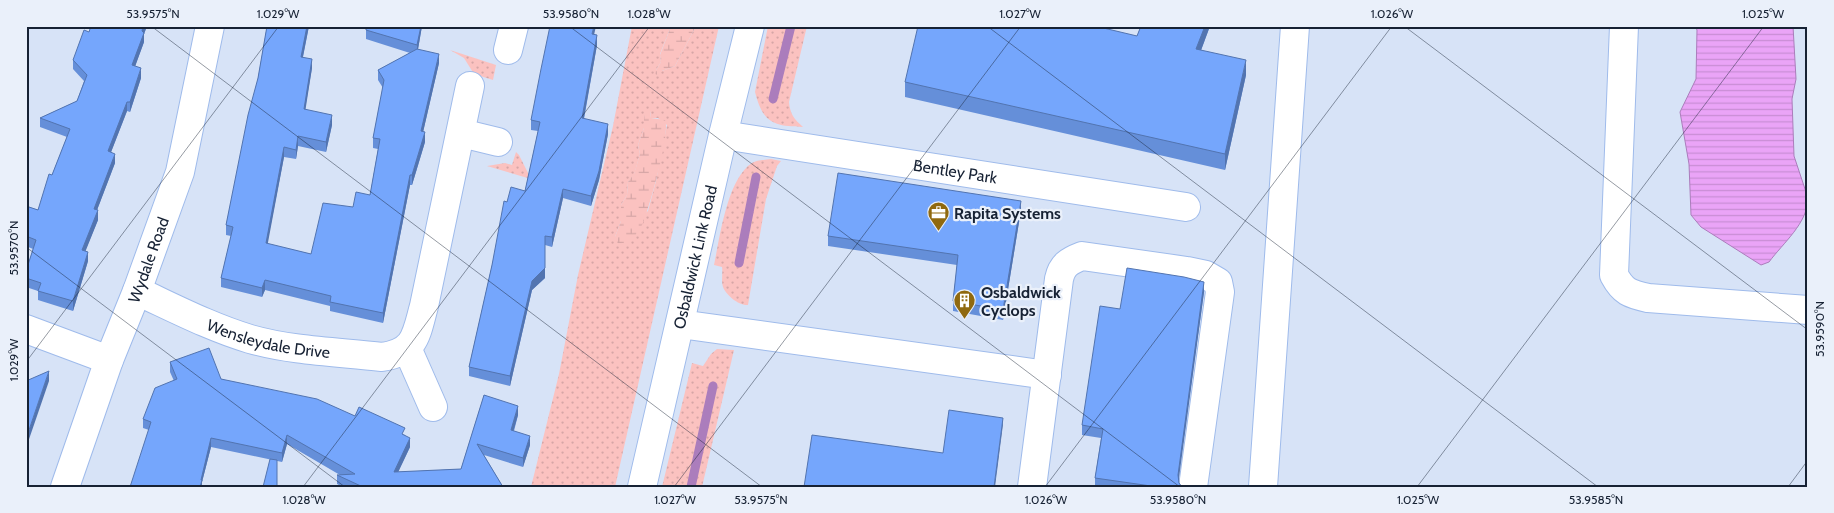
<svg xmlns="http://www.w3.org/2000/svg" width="1834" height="513" viewBox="0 0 1834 513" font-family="Cabin,sans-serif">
<defs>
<pattern id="grass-dots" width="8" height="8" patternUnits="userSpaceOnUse" patternTransform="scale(1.25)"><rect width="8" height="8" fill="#fbc2c0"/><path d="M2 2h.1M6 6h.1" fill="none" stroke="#d6a6a6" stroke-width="1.8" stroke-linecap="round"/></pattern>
<pattern id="wetland-marsh" width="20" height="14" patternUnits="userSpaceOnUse" patternTransform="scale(1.25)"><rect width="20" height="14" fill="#fbc2c0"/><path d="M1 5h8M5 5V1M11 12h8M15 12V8" fill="none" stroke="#d6a6a6"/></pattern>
<pattern id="water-rules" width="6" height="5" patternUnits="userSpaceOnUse" patternTransform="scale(1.25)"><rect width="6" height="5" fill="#eaa4f7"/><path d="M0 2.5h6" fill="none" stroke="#c88dd4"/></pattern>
</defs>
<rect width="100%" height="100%" fill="#d7e3f7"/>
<!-- grass -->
<g fill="url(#grass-dots)" fill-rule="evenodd">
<path d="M 632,26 L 671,26 L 660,54 L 661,62 L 656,70 L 662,71 L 675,66 L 696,26 L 719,26 L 615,487 L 531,487 L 559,374 L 578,275 L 613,126 ZM 650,111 L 651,118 L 658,118 L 667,125 L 656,181 L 648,211 L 615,237 L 621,221 L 621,205 L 627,195 L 628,182 L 634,175 L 640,154 L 638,145 L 644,128 L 644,117 Z"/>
<path d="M 768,26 L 807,26 L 789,102 C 790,114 794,119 803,127 C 773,126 763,123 755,92 Z"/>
<path d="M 450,50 L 496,65 L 493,80 L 474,74 L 464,58 Z"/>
<path d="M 516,152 L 519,155 L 531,179 L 487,166 L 505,163 L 512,165 Z"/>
<path d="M 771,159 L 781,161 L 777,166 L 766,199 L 748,305 C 739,306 726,295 723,287 C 721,281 723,273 722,267 L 714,265 C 720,237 727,179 752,163 C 757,160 765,160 771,159 Z"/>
<path d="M 717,349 L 734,350 L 702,487 L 662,487 L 692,363 L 703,366 L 711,354 Z"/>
</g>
<!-- wetland -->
<g fill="url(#wetland-marsh)">
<path d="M 671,26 L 696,26 L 675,66 L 662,71 L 658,75 L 655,74 L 656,70 L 661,62 L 660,55 Z"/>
<path d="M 647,110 L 650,111 L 651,118 L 665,120 C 671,132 649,209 643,223 C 639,232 631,241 624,248 L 619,246 L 615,237 L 621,221 L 621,205 L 627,195 L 628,182 L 634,174 L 640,154 L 638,145 L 644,128 L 644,117 Z"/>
</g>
<!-- water -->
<path fill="url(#water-rules)" stroke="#ab7dbc" d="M 1695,26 L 1793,26 L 1796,79 L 1792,99 L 1794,156 L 1808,198 C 1808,223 1783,243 1769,262 L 1761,265 L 1701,227 L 1691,215 L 1689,164 L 1680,112 L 1696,79 L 1697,30 Z"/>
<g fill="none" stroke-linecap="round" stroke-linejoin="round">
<!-- stream -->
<g stroke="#ab7dbc" stroke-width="9">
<path d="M 773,99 L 791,26"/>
<path d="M 739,263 L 756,177"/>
<path d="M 691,487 L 713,386"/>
</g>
<defs>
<g id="minor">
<path d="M 1624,26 L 1614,275 C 1623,292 1630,294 1648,298 L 1808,310"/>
<path d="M 508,50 L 514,26"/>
<path d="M 461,133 L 498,142"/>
<path id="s1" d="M 723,135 L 1186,207"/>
<path id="s2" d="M 137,291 C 174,308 210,327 250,339 C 292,351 338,352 382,357 C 416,352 416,335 424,306 L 470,86"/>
<path d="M 680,324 L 1047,375"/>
<path d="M 26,329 L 109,360"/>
<path d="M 407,348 L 433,407"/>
<path id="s3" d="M 65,487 L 109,360 L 137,291 L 180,172 L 210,26"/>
<path id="s4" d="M 642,487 L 723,135 L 750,26"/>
<path d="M 1032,487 L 1059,279 C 1062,265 1069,261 1082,256 L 1187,271 L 1206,275 L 1218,282 L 1220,292 L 1193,487"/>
<path d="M 1263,487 L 1295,26"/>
</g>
</defs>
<!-- minor casing -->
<use href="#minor" stroke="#9fbbeb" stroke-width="30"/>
<!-- minor -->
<use href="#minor" stroke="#fff" stroke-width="28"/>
</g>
<!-- wall -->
<g fill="#658fd9">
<path d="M 91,26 L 147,26 L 144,34 L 144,42 L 135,66 L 141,78 L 130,112 L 127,111 L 111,152 L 115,163 L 97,210 L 98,220 L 85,251 L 88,261 L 73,311 L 38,300 L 38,291 L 26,287 L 26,271 L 33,249 L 26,246 L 26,206 L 38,210 L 67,137 L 40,127 L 40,118 L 77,101 L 84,81 L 73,69 L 73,60 L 89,32 Z"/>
<path d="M 267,26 L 309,26 L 303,57 L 312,68 L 305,109 L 332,125 L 326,152 L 298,146 L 296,159 L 284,157 L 267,244 L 311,254 L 353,207 L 370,195 L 378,149 L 373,148 L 373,138 L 383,88 L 378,80 L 378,70 L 410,53 L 366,39 L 366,30 L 422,26 L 418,49 L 439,63 L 423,132 L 425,142 L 412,185 L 410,185 L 383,323 L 330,311 L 330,306 L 265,290 L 262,297 L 221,287 L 221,278 L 231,236 L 226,235 L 226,225 L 258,78 Z"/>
<path d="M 1141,26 L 1210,26 L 1201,50 L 1246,75 L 1225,170 L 905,97 L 905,82 L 1137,36 Z"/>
<path d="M 594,34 L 597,45 L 584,119 L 608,134 L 599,180 L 591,206 L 563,198 L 552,247 L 545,245 L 545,278 L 532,290 L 510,386 L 469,376 L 469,367 L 492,265 L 507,202 L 525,191 L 538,131 L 531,130 L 531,120 Z"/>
<path d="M 1021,210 L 1003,320 L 953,311 L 953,301 L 957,265 L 828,246 L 828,236 Z"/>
<path d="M 1204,292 L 1178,480 L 1179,483 L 1182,487 L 1095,487 L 1095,478 L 1101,438 L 1082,435 L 1082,425 L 1120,309 Z"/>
<path d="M 170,362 L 221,379 L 355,416 L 405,435 L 410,447 L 398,472 L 461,469 L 484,395 L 518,415 L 514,431 L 530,445 L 523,467 L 484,455 L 503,487 L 343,487 L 337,484 L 337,475 L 340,475 L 287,444 L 282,462 L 211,447 L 202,482 L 202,487 L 149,430 L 143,428 L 143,419 L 174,381 L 170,372 Z"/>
</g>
<!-- shaded-wall -->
<g fill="#5274b0">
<path d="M 143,26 L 147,26 L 144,34 L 144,42 L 132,75 L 132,65 Z"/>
<path d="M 307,26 L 309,26 L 301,66 L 301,57 Z"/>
<path d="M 421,26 L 422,26 L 417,55 L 417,45 Z"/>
<path d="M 594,26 L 596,26 L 592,44 L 592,34 Z"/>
<path d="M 1205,26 L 1210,26 L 1196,64 L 1196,49 Z"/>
<path d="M 597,35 L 597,45 L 582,128 L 582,118 Z"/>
<path d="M 439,54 L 439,63 L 421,141 L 421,131 Z"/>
<path d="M 312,59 L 312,68 L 304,119 L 304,109 Z"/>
<path d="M 1246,60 L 1246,75 L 1225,170 L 1225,154 Z"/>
<path d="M 141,68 L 141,78 L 130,112 L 130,102 Z"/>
<path d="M 127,102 L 127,111 L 108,160 L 108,151 Z"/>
<path d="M 332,115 L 332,125 L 326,152 L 326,142 Z"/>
<path d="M 608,124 L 608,134 L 599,180 L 591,206 L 591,196 Z"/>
<path d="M 425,132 L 425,142 L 412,185 L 412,175 Z"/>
<path d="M 298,136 L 298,146 L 296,159 L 296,150 Z"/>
<path d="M 284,147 L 284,157 L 266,253 L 266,243 Z"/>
<path d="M 115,154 L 115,163 L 94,218 L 94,209 Z"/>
<path d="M 410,175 L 410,185 L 383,323 L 383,313 Z"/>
<path d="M 563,189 L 563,198 L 552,247 L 552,237 Z"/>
<path d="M 1021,201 L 1021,210 L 1003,320 L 1003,310 Z"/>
<path d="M 98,210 L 98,220 L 82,260 L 82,250 Z"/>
<path d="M 88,252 L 88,261 L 73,311 L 73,301 Z"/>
<path d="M 545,268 L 545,278 L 532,290 L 510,386 L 510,376 L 532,281 Z"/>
<path d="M 265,280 L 265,290 L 262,297 L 262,288 Z"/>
<path d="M 1204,282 L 1204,292 L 1178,485 L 1178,475 Z"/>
<path d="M 49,371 L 49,381 L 26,448 L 26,439 Z"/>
<path d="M 518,406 L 518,415 L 511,439 L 511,430 Z"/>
<path d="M 1003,418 L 1003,424 L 995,487 L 994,487 Z"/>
<path d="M 287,435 L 287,444 L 282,462 L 282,453 Z"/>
<path d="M 530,436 L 530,445 L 523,467 L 523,458 Z"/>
<path d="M 211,438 L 211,447 L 202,482 L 202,487 L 200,487 L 201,480 Z"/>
<path d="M 410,438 L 410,447 L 394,481 L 394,472 Z"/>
</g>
<!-- building -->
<g fill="#75a6fc" stroke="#5274b0">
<path d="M 91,26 L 143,26 L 142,31 L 144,33 L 132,65 L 141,68 L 130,102 L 127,102 L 108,151 L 115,154 L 94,209 L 98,210 L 82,250 L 88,252 L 73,301 L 38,291 L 41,283 L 26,278 L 26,271 L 36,240 L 26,236 L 26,206 L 38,210 L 49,174 L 52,175 L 70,129 L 40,118 L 77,101 L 87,75 L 73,60 L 84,30 L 89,32 Z"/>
<path d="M 267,26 L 307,26 L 301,57 L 312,59 L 304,109 L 332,115 L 326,142 L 298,136 L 296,150 L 284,147 L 266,243 L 311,254 L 323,203 L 353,207 L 356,192 L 370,195 L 380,139 L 373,138 L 384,80 L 378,70 L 417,49 L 439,54 L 421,131 L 425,132 L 412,175 L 410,175 L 383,313 L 330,302 L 331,296 L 265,280 L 262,288 L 221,278 L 233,227 L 226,225 L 248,115 L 258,78 Z"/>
<path d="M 366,26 L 421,26 L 417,45 L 366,30 Z"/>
<path d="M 550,26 L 594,26 L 592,34 L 597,35 L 582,118 L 608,124 L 599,171 L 591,196 L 563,189 L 552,237 L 545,236 L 545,268 L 532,281 L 510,376 L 469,367 L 492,265 L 504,201 L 507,202 L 511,187 L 525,191 L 540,122 L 531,120 L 541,69 Z"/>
<path d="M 918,26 L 1095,26 L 1137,36 L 1141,26 L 1205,26 L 1196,49 L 1246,60 L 1225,154 L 905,82 Z"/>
<path d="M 838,173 L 1021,201 L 1003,310 L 953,301 L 958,255 L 828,236 Z"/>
<path d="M 1127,268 L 1184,277 L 1204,282 L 1178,475 L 1179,483 L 1182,487 L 1158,487 L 1095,478 L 1103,429 L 1082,425 L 1100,306 L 1120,309 Z"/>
<path d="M 209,348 L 221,379 L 317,399 L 355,416 L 359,407 L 405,428 L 402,434 L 410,438 L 394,472 L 461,469 L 484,395 L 518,406 L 511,430 L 530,436 L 523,458 L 477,444 L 503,487 L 363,487 L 337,475 L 355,474 L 287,435 L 282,453 L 211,438 L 201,480 L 202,480 L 200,487 L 130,487 L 151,422 L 143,419 L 155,388 L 177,379 L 170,362 Z"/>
<path d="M 49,371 L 26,439 L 26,381 Z"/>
<path d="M 949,410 L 1003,418 L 994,487 L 804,487 L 812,435 L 943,453 Z"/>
<path d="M 270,459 L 277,460 L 277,487 L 263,487 Z"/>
</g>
<!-- ticks -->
<path fill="none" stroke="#172234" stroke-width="1" stroke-opacity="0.45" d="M 151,26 L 762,487M 569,26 L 1180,487M 987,26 L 1598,487M 1404,26 L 1808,330M 26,247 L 345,487M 26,362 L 279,26M 303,487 L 650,26M 674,487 L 1021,26M 1045,487 L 1392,26M 1417,487 L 1764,26M 1788,487 L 1808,460"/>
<!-- icons -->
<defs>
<symbol id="office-pin" viewBox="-11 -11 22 30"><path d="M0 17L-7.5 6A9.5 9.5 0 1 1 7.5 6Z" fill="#90690f" stroke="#eaf0fa"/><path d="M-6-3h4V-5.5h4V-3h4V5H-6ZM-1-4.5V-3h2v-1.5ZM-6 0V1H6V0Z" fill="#fff"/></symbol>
<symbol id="building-pin" viewBox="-11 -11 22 30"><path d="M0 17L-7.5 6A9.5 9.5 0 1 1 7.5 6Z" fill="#90690f" stroke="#eaf0fa"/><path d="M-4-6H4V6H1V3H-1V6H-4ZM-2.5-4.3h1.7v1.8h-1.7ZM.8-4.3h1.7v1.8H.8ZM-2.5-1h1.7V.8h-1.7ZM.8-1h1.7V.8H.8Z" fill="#fff"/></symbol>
</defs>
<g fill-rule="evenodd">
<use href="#office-pin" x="926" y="200" width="25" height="34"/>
<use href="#building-pin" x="952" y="288" width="25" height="34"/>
</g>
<g text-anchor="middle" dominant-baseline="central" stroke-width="4.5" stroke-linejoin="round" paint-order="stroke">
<!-- street labels -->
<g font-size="16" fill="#172234" stroke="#eaf0fa">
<text stroke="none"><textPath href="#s1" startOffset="235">Bentley Park</textPath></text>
<text stroke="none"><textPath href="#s4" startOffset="236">Osbaldwick Link Road</textPath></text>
<text stroke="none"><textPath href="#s3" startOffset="242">Wydale Road</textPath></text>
<text stroke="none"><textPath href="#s2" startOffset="141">Wensleydale Drive</textPath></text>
</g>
<!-- poi labels -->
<g font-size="16" font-weight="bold" fill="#172234" stroke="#eaf0fa" text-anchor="start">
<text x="954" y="213">Rapita Systems</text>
<text x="981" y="292">Osbaldwick<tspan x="981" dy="18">Cyclops</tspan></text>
</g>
</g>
<!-- border -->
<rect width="1834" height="513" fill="none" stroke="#eaf0fa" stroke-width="55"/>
<rect x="28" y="28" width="1778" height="458" fill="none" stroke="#172234" stroke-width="2"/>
<g font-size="12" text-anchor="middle" fill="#172234">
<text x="153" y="18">53.9575°N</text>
<text x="278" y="18">1.029°W</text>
<text x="571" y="18">53.9580°N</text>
<text x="649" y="18">1.028°W</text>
<text x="1020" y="18">1.027°W</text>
<text x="1392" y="18">1.026°W</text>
<text x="1763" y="18">1.025°W</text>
<text transform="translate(14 248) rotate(-90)" y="4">53.9570°N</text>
<text transform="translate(1820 329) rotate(-90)" y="4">53.9590°N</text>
<text transform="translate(14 360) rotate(-90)" y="4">1.029°W</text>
<text x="304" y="504">1.028°W</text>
<text x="675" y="504">1.027°W</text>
<text x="761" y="504">53.9575°N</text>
<text x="1046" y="504">1.026°W</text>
<text x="1178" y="504">53.9580°N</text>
<text x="1418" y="504">1.025°W</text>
<text x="1596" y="504">53.9585°N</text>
</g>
</svg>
